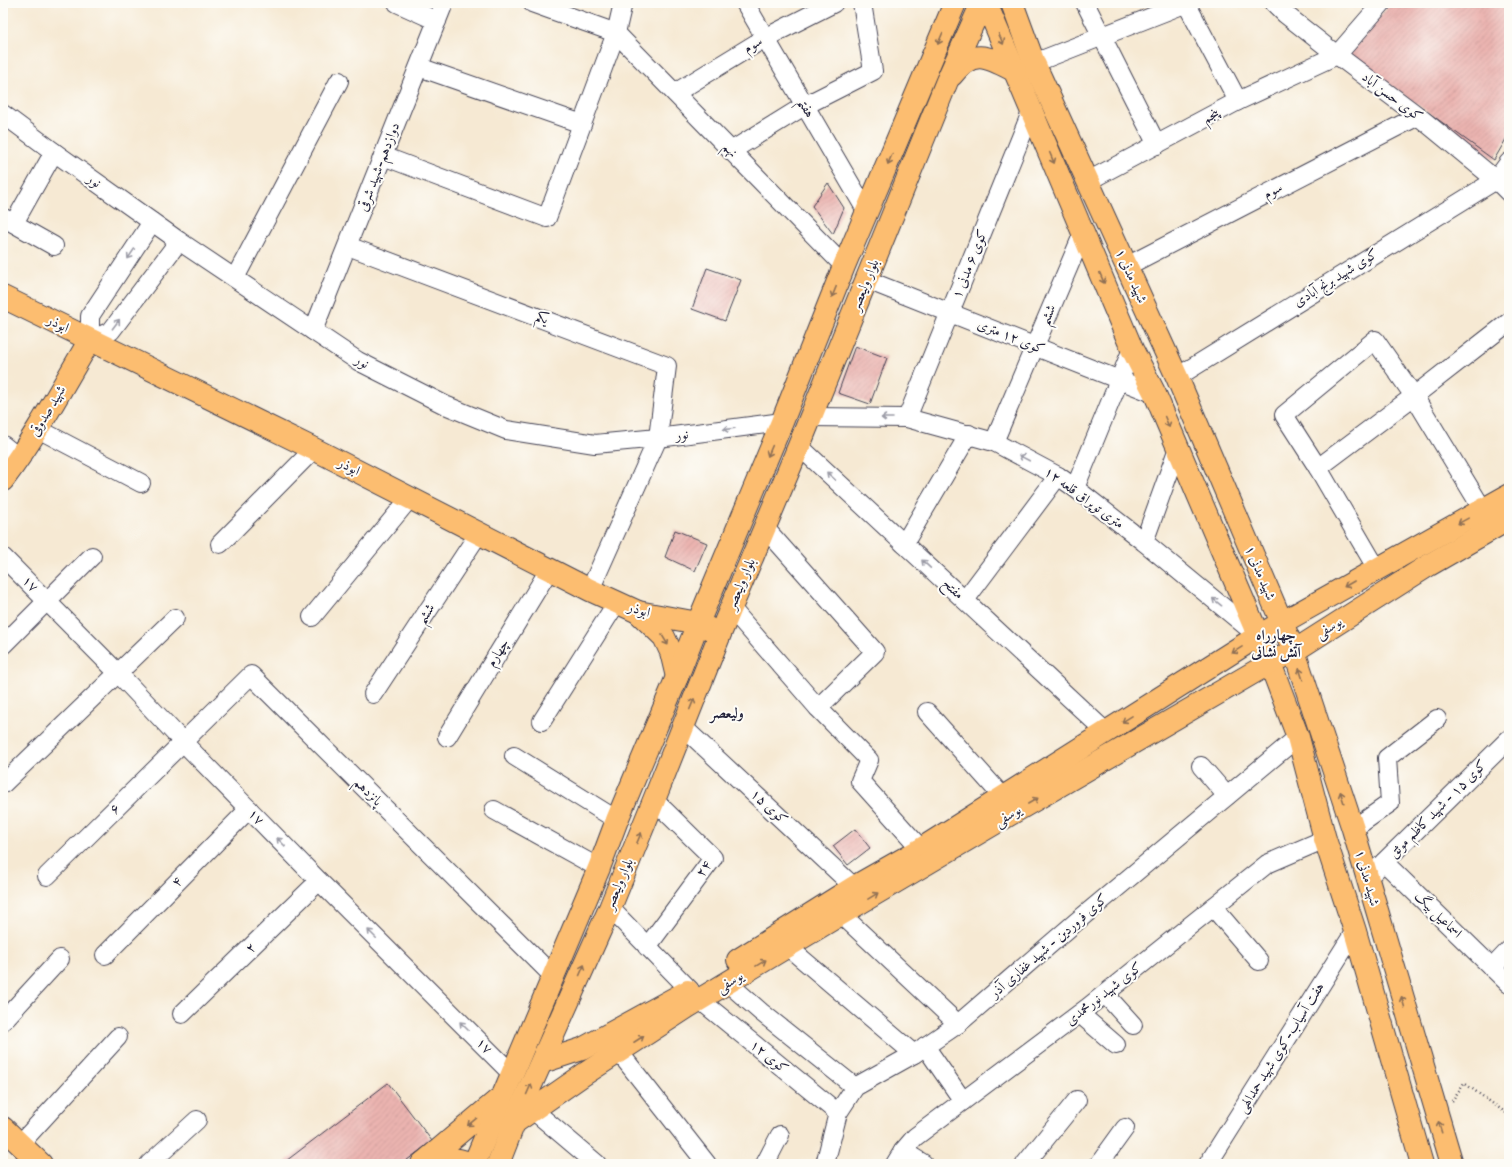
<svg xmlns="http://www.w3.org/2000/svg" width="1512" height="1167" viewBox="0 0 1512 1167" font-family="'IM FELL English',Amiri,serif">
<defs>
<pattern id="building-hatch" width="6" height="6" patternUnits="userSpaceOnUse"><rect width="6" height="6" fill="#ebb4b0"/><path d="M-1 1l2-2M0 6l6-6M5 7l2-2" fill="none" stroke="#c99a98"/></pattern>
</defs>
<rect width="100%" height="100%" fill="#fdfcf7"/>
<filter id="ink" filterUnits="userSpaceOnUse"><feTurbulence type="fractalNoise" baseFrequency=".025" numOctaves="2"/><feDisplacementMap in="SourceGraphic" scale="8" xChannelSelector="R" yChannelSelector="G"/><feConvolveMatrix kernelMatrix="1 2 1 2 8 2 1 2 1" color-interpolation-filters="sRGB"/></filter>
<filter id="wash" filterUnits="userSpaceOnUse"><feTurbulence type="fractalNoise" baseFrequency=".012" numOctaves="4" result="noise"/><feDisplacementMap in="SourceGraphic" scale="16" xChannelSelector="R" yChannelSelector="G"/><feGaussianBlur stdDeviation="0.9" result="paint"/><feColorMatrix in="noise" values="0 0 0 0 0 0 0 0 0 0 0 0 0 0 0 0 0 1.4 0 .05"/><feComposite in="paint" operator="in"/></filter>
<g filter="url(#wash)">
<rect width="100%" height="100%" fill="#f6e9d3"/>
<g id="blocks">
<!-- building -->
<g fill="url(#building-hatch)">
<path d="M 1391,3 L 1509,3 L 1509,134 L 1494,160 L 1349,55 Z"/>
<path d="M 828,183 L 844,208 L 833,234 L 812,206 Z"/>
<path d="M 707,268 L 741,280 L 725,321 L 692,309 Z"/>
<path d="M 855,346 L 887,358 L 870,404 L 838,393 Z"/>
<path d="M 675,530 L 707,543 L 695,571 L 665,557 Z"/>
<path d="M 855,829 L 870,848 L 848,865 L 833,846 Z"/>
<path d="M 388,1083 L 432,1141 L 402,1164 L 288,1164 L 286,1161 Z"/>
</g>
</g>
</g>
<g filter="url(#ink)">
<use href="#blocks" fill-opacity="0" stroke="#424052" stroke-width="1"/>
<g fill="none" stroke-linecap="round" stroke-linejoin="round">
<defs>
<g id="minor">
<path d="M 397,3 L 437,21"/>
<path d="M 532,3 L 616,33 L 844,266"/>
<path d="M 745,3 L 867,212"/>
<path d="M 1085,3 L 1157,145"/>
<path d="M 1186,3 L 1238,101"/>
<path d="M 1274,3 L 1285,14 L 1337,55 L 1418,116 L 1496,180 L 1509,193"/>
<path d="M 1034,63 L 1187,3"/>
<path d="M 419,67 L 582,124"/>
<path d="M 675,93 L 765,38 L 834,3"/>
<path d="M 3,114 L 54,152 L 179,241 L 358,361 L 445,405 L 506,430 L 595,444 L 658,438 L 782,422"/>
<path d="M 731,151 L 804,106 L 873,71 L 862,3"/>
<path d="M 383,156 L 547,218 L 616,33 L 623,3"/>
<path d="M 1088,181 L 1238,101 L 1337,55 L 1382,3"/>
<path d="M 4,218 L 54,246"/>
<path d="M 152,222 L 90,316 L 90,340 L 111,331 L 179,241"/>
<path d="M 14,223 L 54,152"/>
<path d="M 348,246 L 667,366 L 658,438 L 590,590"/>
<path d="M 1127,266 L 1418,116"/>
<path d="M 235,278 L 339,81"/>
<path d="M 867,280 L 1155,394"/>
<path d="M 313,331 L 444,3"/>
<path d="M 1177,377 L 1496,180 L 1509,162"/>
<path d="M 810,417 L 907,418 L 994,442 L 1058,476 L 1075,488 L 1144,542 L 1258,636"/>
<path d="M 907,418 L 1032,110"/>
<path d="M 38,429 L 141,483"/>
<path d="M 994,442 L 1083,233"/>
<path d="M 3,445 L 19,458"/>
<path d="M 799,446 L 1106,732"/>
<path d="M 1318,468 L 1414,396 L 1509,322"/>
<path d="M 1075,488 L 1132,349"/>
<path d="M 765,528 L 875,652 L 818,708"/>
<path d="M 1144,542 L 1178,448"/>
<path d="M 220,544 L 314,449"/>
<path d="M 904,544 L 969,434"/>
<path d="M 3,557 L 117,672 L 184,743 L 319,881 L 512,1074"/>
<path d="M 1377,569 L 1318,468 L 1284,415 L 1375,340 L 1414,396 L 1483,510"/>
<path d="M 965,600 L 1058,476"/>
<path d="M 731,608 L 818,708 L 869,760 L 860,781 L 921,849"/>
<path d="M 312,617 L 410,498"/>
<path d="M 3,645 L 92,556"/>
<path d="M 373,694 L 479,533"/>
<path d="M 927,712 L 1002,796"/>
<path d="M 542,721 L 617,602"/>
<path d="M 683,727 L 854,887"/>
<path d="M 447,737 L 549,570"/>
<path d="M 514,756 L 617,820"/>
<path d="M 1201,766 L 1227,796"/>
<path d="M 3,784 L 175,618"/>
<path d="M 494,810 L 599,868"/>
<path d="M 1353,829 L 1390,803 L 1387,758 L 1437,719"/>
<path d="M 1384,862 L 1509,739"/>
<path d="M 47,876 L 251,675 L 553,976"/>
<path d="M 1367,878 L 1384,862 L 1509,984"/>
<path d="M 1213,907 L 1259,961"/>
<path d="M 610,908 L 690,990"/>
<path d="M 841,914 L 958,1024"/>
<path d="M 647,947 L 713,858 L 654,800"/>
<path d="M 788,947 L 914,1054"/>
<path d="M 105,955 L 249,809"/>
<path d="M 1492,968 L 1509,950"/>
<path d="M 728,983 L 761,1012 L 855,1087"/>
<path d="M 1105,994 L 1133,1025"/>
<path d="M 700,1000 L 838,1113"/>
<path d="M 182,1014 L 319,881"/>
<path d="M 1080,1014 L 1116,1045"/>
<path d="M 3,1021 L 60,959"/>
<path d="M 925,1046 L 963,1101"/>
<path d="M 619,1052 L 707,1164"/>
<path d="M 533,1110 L 597,1164"/>
<path d="M 20,1144 L 118,1037"/>
<path d="M 903,1151 L 924,1164"/>
<path d="M 149,1164 L 197,1120"/>
<path d="M 765,1164 L 780,1135"/>
<path d="M 825,1164 L 838,1113 L 855,1087 L 914,1054 L 958,1024 L 1076,922 L 1298,737"/>
<path d="M 895,1164 L 903,1151 L 915,1137 L 1087,1008 L 1267,864 L 1325,839"/>
<path d="M 1025,1164 L 1077,1100"/>
<path d="M 1099,1164 L 1125,1128"/>
<path d="M 1208,1164 L 1355,931"/>
</g>
<g id="major">
<path d="M 986,3 L 1132,349 L 1155,394 L 1270,663 L 1298,737 L 1325,839 L 1355,931 L 1422,1164"/>
<path d="M 1012,3 L 1034,63 L 1177,377 L 1294,651 L 1353,829 L 1452,1164"/>
<path d="M 952,75 C 974,47 988,57 1015,71"/>
<path d="M 3,297 L 314,449 L 590,590 L 638,612 L 698,623 L 710,629"/>
<path d="M 3,480 C 36,436 62,387 90,340"/>
<path d="M 638,612 L 664,637 L 671,652 L 677,677"/>
<path d="M 738,960 L 854,887 L 921,849 L 1258,636 L 1509,495"/>
<path d="M 542,1062 L 582,1049 L 688,991"/>
<path d="M 514,1123 L 583,1075 L 689,1006 L 841,914 L 1014,812 L 1270,663 L 1294,651 L 1429,565 L 1509,519"/>
<path d="M 3,1128 L 41,1164"/>
<path d="M 423,1163 C 445,1157 452,1157 474,1164"/>
<path d="M 422,1164 L 499,1099"/>
<path d="M 474,1164 L 599,868 L 617,820 L 677,677 L 698,623 L 782,422 L 844,266 L 955,3"/>
<path d="M 498,1164 L 514,1123 L 610,908 L 654,800 L 720,634 L 799,446 L 947,81 L 982,3"/>
</g>
</defs>
<!-- minor casing -->
<use href="#minor" stroke="#424052" stroke-width="20"/>
<!-- major casing -->
<use href="#major" stroke="#424052" stroke-width="24"/>
<!-- path -->
<path stroke="#424052" stroke-width="2.5" stroke-dasharray="1 3" stroke-linecap="butt" d="M 1452,1101 L 1464,1083 L 1509,1115"/>
<!-- minor -->
<use href="#minor" stroke="#fff" stroke-width="18"/>
<!-- major -->
<use href="#major" stroke="#fcbd6f" stroke-width="22"/>
</g>
<!-- one-way arrows -->
<defs><path id="oneway-shaft" d="M-6 0H5M1.5-3L5.5 0L1.5 3" fill="none" stroke-width="1.6" stroke-linecap="round" stroke-linejoin="round"/></defs>
<g stroke="#8f7055">
<use href="#oneway-shaft" transform="translate(940 39) rotate(113)"/>
<use href="#oneway-shaft" transform="translate(1001 39) rotate(66)"/>
<use href="#oneway-shaft" transform="translate(1052 158) rotate(67)"/>
<use href="#oneway-shaft" transform="translate(890 159) rotate(113)"/>
<use href="#oneway-shaft" transform="translate(1102 278) rotate(67)"/>
<use href="#oneway-shaft" transform="translate(834 292) rotate(112)"/>
<use href="#oneway-shaft" transform="translate(1167 422) rotate(67)"/>
<use href="#oneway-shaft" transform="translate(770 451) rotate(113)"/>
<use href="#oneway-shaft" transform="translate(1463 521) rotate(151)"/>
<use href="#oneway-shaft" transform="translate(1349 584) rotate(150)"/>
<use href="#oneway-shaft" transform="translate(665 640) rotate(59)"/>
<use href="#oneway-shaft" transform="translate(1237 650) rotate(148)"/>
<use href="#oneway-shaft" transform="translate(1301 674) rotate(-108)"/>
<use href="#oneway-shaft" transform="translate(692 704) rotate(-68)"/>
<use href="#oneway-shaft" transform="translate(1127 719) rotate(148)"/>
<use href="#oneway-shaft" transform="translate(1342 797) rotate(-108)"/>
<use href="#oneway-shaft" transform="translate(1033 801) rotate(-30)"/>
<use href="#oneway-shaft" transform="translate(639 838) rotate(-67)"/>
<use href="#oneway-shaft" transform="translate(873 896) rotate(-31)"/>
<use href="#oneway-shaft" transform="translate(761 963) rotate(-31)"/>
<use href="#oneway-shaft" transform="translate(582 970) rotate(-66)"/>
<use href="#oneway-shaft" transform="translate(1403 1002) rotate(-106)"/>
<use href="#oneway-shaft" transform="translate(639 1039) rotate(-33)"/>
<use href="#oneway-shaft" transform="translate(529 1089) rotate(-66)"/>
<use href="#oneway-shaft" transform="translate(472 1122) rotate(140)"/>
<use href="#oneway-shaft" transform="translate(1440 1127) rotate(-107)"/>
</g>
<g stroke="#9c9ca7">
<use href="#oneway-shaft" transform="translate(131 254) rotate(124)"/>
<use href="#oneway-shaft" transform="translate(116 324) rotate(-53)"/>
<use href="#oneway-shaft" transform="translate(887 418) rotate(-180)"/>
<use href="#oneway-shaft" transform="translate(729 429) rotate(173)"/>
<use href="#oneway-shaft" transform="translate(1024 458) rotate(-152)"/>
<use href="#oneway-shaft" transform="translate(831 476) rotate(-137)"/>
<use href="#oneway-shaft" transform="translate(926 564) rotate(-137)"/>
<use href="#oneway-shaft" transform="translate(1217 602) rotate(-141)"/>
<use href="#oneway-shaft" transform="translate(281 842) rotate(-134)"/>
<use href="#oneway-shaft" transform="translate(372 934) rotate(-135)"/>
<use href="#oneway-shaft" transform="translate(464 1026) rotate(-135)"/>
</g>
</g>
<g text-anchor="middle" dominant-baseline="central" stroke-width="4" stroke-linejoin="round" paint-order="stroke">
<!-- street labels -->
<g font-size="14" fill="#22223b" stroke="#fdfcf7">
<text transform="translate(753 45) rotate(-31)">سوم</text>
<text transform="translate(1392 97) rotate(37)">کوی حسن آباد</text>
<text transform="translate(806 108) rotate(60)">هفتم</text>
<text transform="translate(1211 116) rotate(-29)">پنجم</text>
<text transform="translate(730 150) rotate(46)">نهم</text>
<text transform="translate(379 167) rotate(-69)">دوازدهم-شهید شرقی</text>
<text transform="translate(94 181) rotate(35)">نور</text>
<text transform="translate(1273 191) rotate(-27)">سوم</text>
<text transform="translate(970 264) rotate(-68)">کوی ۶ مدنی ۱</text>
<text transform="translate(1131 276) rotate(66)">شهید مدنی ۱</text>
<text transform="translate(1336 278) rotate(-32)">کوی شهید برنج آبادی</text>
<text transform="translate(865 285) rotate(-68)">بلوار ولیعصر</text>
<text transform="translate(1048 315) rotate(-67)">ششم</text>
<text transform="translate(542 318) rotate(21)">یکم</text>
<text transform="translate(58 324) rotate(26)">ابوذر</text>
<text transform="translate(1011 337) rotate(22)">کوی ۱۲ متری</text>
<text transform="translate(362 362) rotate(29)">نور</text>
<text transform="translate(48 411) rotate(-59)">شهید صدوقی</text>
<text transform="translate(682 435) rotate(-7)">نور</text>
<text transform="translate(349 467) rotate(27)">ابوذر</text>
<text transform="translate(1084 498) rotate(36)">۱۲ متری توپراق قلعه</text>
<text transform="translate(1260 573) rotate(67)">شهید مدنی ۱</text>
<text transform="translate(30 584) rotate(45)">۱۷</text>
<text transform="translate(741 584) rotate(-67)">بلوار ولیعصر</text>
<text transform="translate(953 589) rotate(43)">مفتح</text>
<text transform="translate(639 610) rotate(17)">ابوذر</text>
<text transform="translate(426 614) rotate(-57)">ششم</text>
<text transform="translate(1329 628) rotate(-32)">یوسفی</text>
<text transform="translate(498 653) rotate(-58)">چهارم</text>
<text transform="translate(368 792) rotate(45)">پانزدهم</text>
<text transform="translate(769 807) rotate(43)">کوی ۱۵</text>
<text transform="translate(115 809) rotate(-44)">۶</text>
<text transform="translate(1438 809) rotate(-45)">کوی ۱۵ - شهید کاظم موثق</text>
<text transform="translate(1008 816) rotate(-31)">یوسفی</text>
<text transform="translate(256 817) rotate(46)">۱۷</text>
<text transform="translate(704 869) rotate(-55)">۲۴</text>
<text transform="translate(1367 878) rotate(74)">شهید مدنی ۱</text>
<text transform="translate(177 882) rotate(-45)">۴</text>
<text transform="translate(619 884) rotate(-67)">بلوار ولیعصر</text>
<text transform="translate(1438 915) rotate(44)">اسماعیل بیگ</text>
<text transform="translate(1049 946) rotate(-41)">کوی فروردین - شهید غفاری آذر</text>
<text transform="translate(251 948) rotate(-44)">۲</text>
<text transform="translate(730 982) rotate(-31)">یوسفی</text>
<text transform="translate(1104 994) rotate(-38)">کوی شهید نورمحمدی</text>
<text transform="translate(484 1046) rotate(45)">۱۷</text>
<text transform="translate(1281 1048) rotate(-58)">هفت آسیاب-کوی شهید حمدالهی</text>
<text transform="translate(769 1057) rotate(39)">کوی ۱۲</text>
</g>
<!-- neighbourhood labels -->
<g font-size="15" font-weight="bold" fill="#22223b" stroke="#fdfcf7">
<text x="1276" y="635">چهارراه<tspan x="1276" dy="17">آتش نشانی</tspan></text>
<text x="727" y="713">ولیعصر</text>
</g>
</g>
<!-- margin -->
<rect width="1512" height="1167" fill="none" stroke="#fdfcf7" stroke-width="16"/>
</svg>
